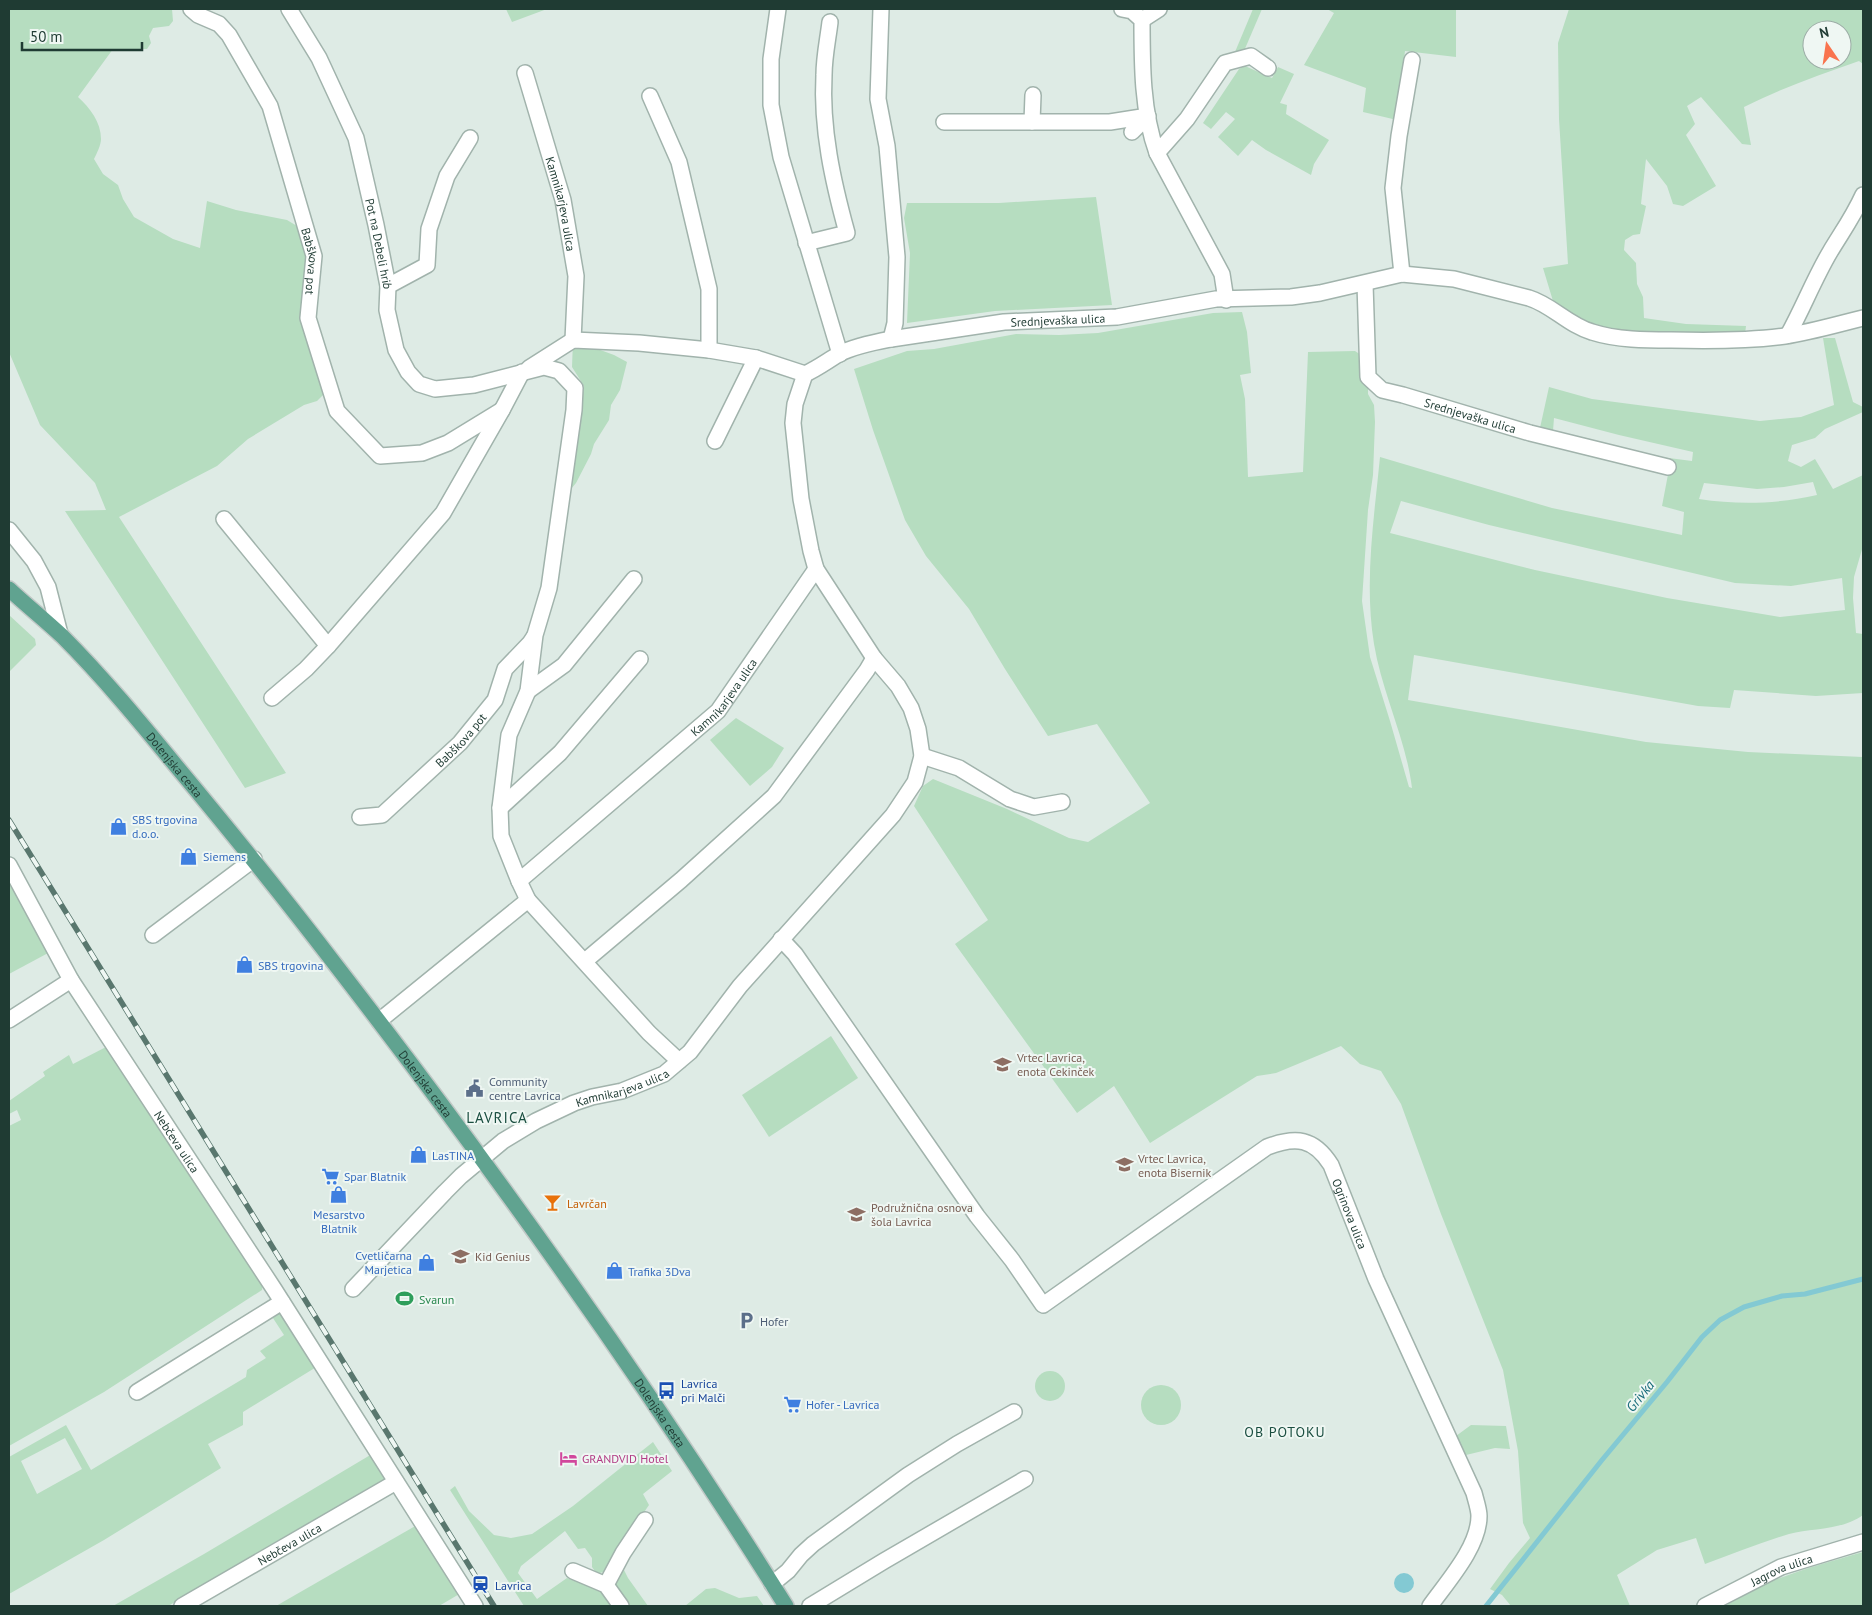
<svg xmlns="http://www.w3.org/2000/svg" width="1872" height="1615" viewBox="0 0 1872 1615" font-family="'PT Sans',sans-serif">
<rect width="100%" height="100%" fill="#deebe5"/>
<!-- green -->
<g fill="#b6ddc0" fill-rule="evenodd">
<path d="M 9,9 L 172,9 L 173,21 L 169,26 L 153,28 L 149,36 L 151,43 L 147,49 L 113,49 L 78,97 C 90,108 101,122 101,139 C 101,145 97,153 94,159 L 103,174 L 118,185 L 123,199 L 134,217 L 173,239 L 200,248 L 207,201 L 236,210 L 287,220 L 307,232 L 307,272 L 323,380 L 324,394 L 317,401 L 304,405 L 248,439 L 217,466 L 119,517 L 286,773 L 245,788 L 65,511 L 106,510 L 95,483 L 40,425 L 9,352 Z"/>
<path d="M 506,9 L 547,9 L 512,22 Z"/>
<path d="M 1253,9 L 1262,9 L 1241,58 L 1235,52 Z"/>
<path d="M 1327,9 L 1456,9 L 1456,57 L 1405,51 L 1397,120 L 1363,112 L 1366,88 L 1304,65 L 1334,13 Z"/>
<path d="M 1569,9 L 1863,9 L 1863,64 L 1859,61 C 1820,75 1781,88 1744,107 L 1751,145 L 1742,144 L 1701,97 L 1687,106 L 1695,124 L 1686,135 L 1716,186 L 1683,206 L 1673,204 L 1667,186 L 1646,159 L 1641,204 L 1646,206 L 1640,234 L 1633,235 L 1625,240 L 1624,250 L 1636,263 L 1637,284 L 1643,297 L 1644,318 L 1686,324 L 1746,326 L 1745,334 L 1659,336 L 1605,331 L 1571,316 L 1553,301 L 1543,268 L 1568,264 L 1559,119 L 1558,43 ZM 1812,30 L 1842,30 L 1842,60 L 1812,60 Z"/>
<path d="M 1245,66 L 1272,78 L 1278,67 L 1294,74 L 1280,103 L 1287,105 L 1286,114 L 1329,140 L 1314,164 L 1311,175 L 1266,150 L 1252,140 L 1238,156 L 1218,137 L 1235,119 L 1226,112 L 1211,129 L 1203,123 L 1239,69 Z"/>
<path d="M 1096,197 L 1112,305 L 995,311 L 907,323 L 910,253 L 904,218 L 907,203 L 999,203 Z"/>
<path d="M 1242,312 L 1247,332 L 1251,373 L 1240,375 L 1245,399 L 1248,477 L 1303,472 L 1308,352 L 1355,351 L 1361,355 L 1368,355 L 1368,394 L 1374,405 L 1375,422 L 1373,475 L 1368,510 L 1362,601 L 1370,657 L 1390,721 L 1409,787 L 1412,788 C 1406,739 1382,693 1374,644 C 1364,582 1374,519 1380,457 L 1552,508 L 1682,535 L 1684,512 L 1662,506 L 1670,464 L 1538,437 L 1549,387 L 1592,399 L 1760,421 L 1801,417 L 1834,405 L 1823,338 L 1835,338 L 1853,402 L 1863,407 L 1863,412 L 1825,429 L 1815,438 L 1792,445 L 1788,461 L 1801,467 L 1815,459 L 1833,489 L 1863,475 L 1863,546 L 1854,577 L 1853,598 L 1856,633 L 1863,634 L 1863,693 L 1816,696 L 1734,690 L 1730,708 L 1698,706 L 1414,655 L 1408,700 L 1646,742 L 1748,752 L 1863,757 L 1863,1515 C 1843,1530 1813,1528 1789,1534 C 1760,1543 1733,1554 1705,1564 L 1696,1538 L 1657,1550 L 1617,1575 L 1630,1606 L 1511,1606 L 1502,1595 L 1490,1589 L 1509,1563 L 1530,1538 L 1523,1523 L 1518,1451 L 1503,1370 L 1441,1214 L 1401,1104 L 1381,1071 L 1360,1064 L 1341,1046 L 1276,1073 L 1257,1076 L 1150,1143 L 1114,1086 L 1077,1113 L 955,944 L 988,920 L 914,806 L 923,786 L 933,779 L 1007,809 L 1069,838 L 1088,842 L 1150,803 L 1097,724 L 1048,736 L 1005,669 L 969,609 L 926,556 L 905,520 L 873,430 L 854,369 L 907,351 L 934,349 L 1016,334 L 1059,335 L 1098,333 L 1213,313 ZM 1554,418 L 1619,435 L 1693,452 L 1692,461 L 1661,457 L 1553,431 ZM 1813,482 L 1817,495 C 1778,504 1738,505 1699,499 L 1704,483 L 1757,489 L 1784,487 ZM 1401,501 L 1489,525 L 1735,583 L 1791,586 L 1842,578 L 1845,610 L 1780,617 L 1667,598 L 1535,570 L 1390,533 Z"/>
<path d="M 573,340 L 614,355 L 627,362 L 620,390 L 611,405 L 609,420 L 594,444 L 591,454 L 576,483 L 571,489 L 573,462 L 584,386 L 572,367 Z"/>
<path d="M 9,615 L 35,639 L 36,645 L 9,672 Z"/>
<path d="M 736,718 L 784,748 L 772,767 L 750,786 L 710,740 Z"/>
<path d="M 9,877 L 50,952 L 9,974 Z"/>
<path d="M 831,1036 L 858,1078 L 769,1137 L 742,1095 Z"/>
<path d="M 106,1047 L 263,1282 L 262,1290 L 104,1392 L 9,1446 L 9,1126 L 21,1120 L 17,1110 L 9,1114 L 9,1101 L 45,1076 L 43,1072 L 69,1055 L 73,1064 Z"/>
<path d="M 281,1308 L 318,1366 L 243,1412 L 243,1425 L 208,1444 L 221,1468 L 104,1540 L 9,1594 L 9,1457 L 66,1425 L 91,1470 L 246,1377 L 247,1370 L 266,1358 L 260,1351 L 284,1335 L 271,1315 ZM 65,1438 L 82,1469 L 37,1494 L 21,1461 Z"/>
<circle cx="1050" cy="1386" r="15"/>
<circle cx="1161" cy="1405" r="20"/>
<path d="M 1471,1425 L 1506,1426 L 1510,1449 L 1495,1448 L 1466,1455 L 1456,1436 Z"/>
<path d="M 653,1442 L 672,1471 L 643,1494 L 649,1505 L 603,1572 L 597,1574 L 592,1567 L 592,1558 L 585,1548 L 578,1549 L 565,1531 L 521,1566 L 518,1573 L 537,1599 L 567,1578 L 601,1591 L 614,1606 L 524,1606 L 450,1490 L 455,1486 L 469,1511 L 494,1535 L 511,1538 L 532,1534 L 573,1506 Z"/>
<path d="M 372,1454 L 388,1481 L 168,1606 L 113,1606 L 204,1554 Z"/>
<path d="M 417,1525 L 461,1593 L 439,1606 L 276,1606 Z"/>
<path d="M 1863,1552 L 1863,1606 L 1725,1606 C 1766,1578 1816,1566 1863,1552 Z"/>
<path d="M 620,1562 L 628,1578 L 648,1606 L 625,1606 C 614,1590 609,1582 620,1562 Z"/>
<path d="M 715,1588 L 739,1598 L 757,1596 L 764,1606 L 685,1606 L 706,1589 Z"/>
</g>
<!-- water -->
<circle fill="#83c9d3" cx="1404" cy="1583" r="10"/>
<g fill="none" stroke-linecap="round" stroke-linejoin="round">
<!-- stream -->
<path stroke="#83c9d3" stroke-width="5" d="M 1486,1606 L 1602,1460 L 1667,1382 L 1702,1337 L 1720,1320 L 1744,1307 L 1782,1296 L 1805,1294 L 1863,1279"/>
<defs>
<g id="minor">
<path id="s1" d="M 191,9 L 198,15 L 219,24 L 229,35 L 270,106 L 314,256 L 308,318 L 337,411 L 380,456 L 422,453 L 448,443 L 502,410"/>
<path id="s2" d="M 289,9 L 319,58 L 356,138 L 376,225 L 388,286 L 387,310 L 396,350 L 408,372 L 419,384 L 435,389 L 474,385 L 544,367 L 559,371 L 575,388 L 574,410 L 549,588 L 535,635 L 528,691 L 509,735 L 500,808 L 501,836 L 519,881 L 528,900 L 649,1033 L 679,1061"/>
<path d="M 778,9 L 771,59 L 771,105 L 781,157 L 840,354"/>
<path d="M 881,9 L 878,99 L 887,146 L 897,257 L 895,323 L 891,339"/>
<path d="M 1122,9 L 1132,11 L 1142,20 C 1142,64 1142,112 1157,153 L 1222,274 L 1226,300"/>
<path d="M 1142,20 L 1159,9"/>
<path id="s3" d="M 525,73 L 563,200 L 576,276 L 573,340"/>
<path d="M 650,96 L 679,162 L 709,289 L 709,350"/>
<path d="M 944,122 L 1110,122 L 1148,116 L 1132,132"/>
<path d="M 1032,122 L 1033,95"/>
<path d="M 1157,153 L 1187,119 L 1225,63 L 1251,56 L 1268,68"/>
<path d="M 806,243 L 847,233 C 833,182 821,129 824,75 C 824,57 828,39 830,22"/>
<path d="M 1402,274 L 1393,188 L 1399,136 L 1412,60"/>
<path id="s4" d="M 1365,284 L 1368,377 L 1382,390 L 1403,395 L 1530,433 L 1668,467"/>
<path d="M 388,286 L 427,265 L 429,229 L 447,176 L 470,138"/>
<path d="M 1788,335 C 1803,308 1814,279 1830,252 C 1842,232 1853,217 1863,195"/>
<path d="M 529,368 L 573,340 L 639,343 L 709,350 L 756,358 L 805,374"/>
<path id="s5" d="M 805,374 C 818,368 827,361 839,354 C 854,346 875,342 891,339 L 1004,322 L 1117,317 L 1216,299 L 1291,297 L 1320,293 L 1402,274 L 1454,279 L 1529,298 C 1552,305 1568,325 1592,332 C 1617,340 1646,340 1671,340 C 1710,341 1748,341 1785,336 C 1811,332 1838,324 1863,318"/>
<path d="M 715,441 L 756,358"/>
<path d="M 224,519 L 328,646"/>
<path d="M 9,530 L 34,561 L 48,587 L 60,634"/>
<path d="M 528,691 L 564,665 L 634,579"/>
<path d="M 272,698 L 306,669 L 328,646 L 443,513 L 502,410 L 522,372"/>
<path d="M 922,756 L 959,768 L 1010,799 L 1034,807 L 1062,802"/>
<path d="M 500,808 L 560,753 L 640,659"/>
<path id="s6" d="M 360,817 L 382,815 L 460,743 L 495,700 L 505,669 L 530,643 L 534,637"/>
<path id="s7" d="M 9,865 L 71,980 L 274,1289 L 475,1606"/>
<path id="s8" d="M 519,881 L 718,711 L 816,569"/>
<path d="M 153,935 L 254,859"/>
<path id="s9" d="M 781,939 L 795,954 L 977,1216 L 1012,1260 L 1043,1305 L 1267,1147 C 1296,1136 1314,1138 1331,1165 L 1376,1279 L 1474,1493 C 1476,1501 1479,1509 1479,1516 C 1479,1547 1447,1582 1430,1606"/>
<path d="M 585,961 L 681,880 L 774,796 L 867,670 L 874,658"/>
<path d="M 9,1020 L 71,980"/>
<path d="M 379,1021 L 528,900"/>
<path id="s10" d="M 353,1289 L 445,1192 L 461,1176 L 503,1141 L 536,1121 L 574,1103 L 592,1097 L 622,1091 L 664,1074 L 690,1052 L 740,986 L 893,815 L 915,782 L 922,756 L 918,729 L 911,708 L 898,686 L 874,658 L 816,569 L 811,551 L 801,499 L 793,423 L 795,404 L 805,374"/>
<path d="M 137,1392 L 282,1302"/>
<path d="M 573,1571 L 606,1585 L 621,1606"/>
<path d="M 772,1584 L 788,1571 L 801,1555 L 813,1544 L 908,1475 L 957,1444 L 1014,1412"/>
<path d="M 606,1585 L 623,1553 L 645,1520"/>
<path id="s11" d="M 182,1606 L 396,1482"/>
<path d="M 810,1606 L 884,1561 L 1025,1479"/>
<path id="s12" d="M 1705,1606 L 1781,1567 L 1863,1542"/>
</g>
<g id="major">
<path id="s13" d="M 9,589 C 26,605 45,620 62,636 C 103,677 140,722 177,767 C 232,833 286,900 338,968 C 497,1174 648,1385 786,1606"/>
</g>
</defs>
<!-- minor casing -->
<use href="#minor" stroke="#a1b3ac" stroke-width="18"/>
<!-- major casing -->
<use href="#major" stroke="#c0c8c6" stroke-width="18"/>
<!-- minor -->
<use href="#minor" stroke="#fff" stroke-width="15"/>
<!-- major -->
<use href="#major" stroke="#60a390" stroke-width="15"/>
<defs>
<path id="rail" d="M 9,820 L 494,1606"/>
</defs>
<!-- rail casing -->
<use href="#rail" stroke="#59776e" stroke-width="5.5"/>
<!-- rail -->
<use href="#rail" stroke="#eff7f3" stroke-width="4" stroke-dasharray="11" stroke-linecap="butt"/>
</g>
<!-- icons -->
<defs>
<symbol id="shop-bare" viewBox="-9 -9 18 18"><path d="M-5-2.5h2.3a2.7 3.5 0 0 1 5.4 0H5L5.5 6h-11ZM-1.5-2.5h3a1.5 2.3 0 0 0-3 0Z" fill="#3f7fe0" stroke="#eff7f3" stroke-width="2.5" paint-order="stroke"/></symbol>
<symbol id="school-bare" viewBox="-9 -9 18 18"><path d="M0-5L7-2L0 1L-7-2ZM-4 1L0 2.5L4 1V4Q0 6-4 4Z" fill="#8d6e63" stroke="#eff7f3" stroke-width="2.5" paint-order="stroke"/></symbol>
<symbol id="civic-bare" viewBox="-9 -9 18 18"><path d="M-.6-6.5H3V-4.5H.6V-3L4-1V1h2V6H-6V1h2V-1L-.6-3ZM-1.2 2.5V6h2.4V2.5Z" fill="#5c6f8a" stroke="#eff7f3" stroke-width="2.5" paint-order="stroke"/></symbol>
<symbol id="supermarket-bare" viewBox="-9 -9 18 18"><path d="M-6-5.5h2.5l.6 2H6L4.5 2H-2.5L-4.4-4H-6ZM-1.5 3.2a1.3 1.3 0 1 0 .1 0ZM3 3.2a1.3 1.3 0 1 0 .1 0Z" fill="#3f7fe0" stroke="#eff7f3" stroke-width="2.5" paint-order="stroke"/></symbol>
<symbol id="bar-bare" viewBox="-9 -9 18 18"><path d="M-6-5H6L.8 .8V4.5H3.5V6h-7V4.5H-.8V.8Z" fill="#e8710a" stroke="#eff7f3" stroke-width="2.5" paint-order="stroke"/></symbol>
<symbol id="stadium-bare" viewBox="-9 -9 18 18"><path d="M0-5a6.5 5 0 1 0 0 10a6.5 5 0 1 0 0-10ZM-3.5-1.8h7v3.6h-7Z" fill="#2e9e5b" stroke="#eff7f3" stroke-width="2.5" paint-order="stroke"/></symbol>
<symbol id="parking-bare" viewBox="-9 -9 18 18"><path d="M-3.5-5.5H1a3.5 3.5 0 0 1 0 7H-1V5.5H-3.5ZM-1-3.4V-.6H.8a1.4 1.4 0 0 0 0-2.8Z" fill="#5c6f8a" stroke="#eff7f3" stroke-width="2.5" paint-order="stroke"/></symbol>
<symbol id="bus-bare" viewBox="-9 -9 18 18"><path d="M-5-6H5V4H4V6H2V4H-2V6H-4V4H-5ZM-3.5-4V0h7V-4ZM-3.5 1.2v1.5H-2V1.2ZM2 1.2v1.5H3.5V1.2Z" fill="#1a4fb4" stroke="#eff7f3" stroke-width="2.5" paint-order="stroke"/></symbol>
<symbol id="hotel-bare" viewBox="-9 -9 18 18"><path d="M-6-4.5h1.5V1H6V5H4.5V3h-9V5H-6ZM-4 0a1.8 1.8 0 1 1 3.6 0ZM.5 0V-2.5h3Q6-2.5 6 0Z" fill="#d1479c" stroke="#eff7f3" stroke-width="2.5" paint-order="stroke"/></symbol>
<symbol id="station-bare" viewBox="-9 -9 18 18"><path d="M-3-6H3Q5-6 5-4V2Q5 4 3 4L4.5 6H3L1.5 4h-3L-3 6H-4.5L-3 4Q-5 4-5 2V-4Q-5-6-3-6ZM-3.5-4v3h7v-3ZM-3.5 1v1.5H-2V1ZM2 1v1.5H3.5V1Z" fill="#1a4fb4" stroke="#eff7f3" stroke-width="2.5" paint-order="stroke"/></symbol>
</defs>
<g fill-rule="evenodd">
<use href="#shop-bare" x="106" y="814" width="25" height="25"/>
<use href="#shop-bare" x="176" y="844" width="25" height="25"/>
<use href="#shop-bare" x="232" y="952" width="25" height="25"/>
<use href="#school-bare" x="990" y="1052" width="25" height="25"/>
<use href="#civic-bare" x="462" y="1076" width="25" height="25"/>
<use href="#shop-bare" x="406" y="1142" width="25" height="25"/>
<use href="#school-bare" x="1112" y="1152" width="25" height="25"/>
<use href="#supermarket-bare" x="318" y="1164" width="25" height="25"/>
<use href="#shop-bare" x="326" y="1182" width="25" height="25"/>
<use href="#bar-bare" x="540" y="1190" width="25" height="25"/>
<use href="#school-bare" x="844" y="1202" width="25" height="25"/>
<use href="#school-bare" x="448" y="1244" width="25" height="25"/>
<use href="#shop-bare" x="414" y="1250" width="25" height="25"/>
<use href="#shop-bare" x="602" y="1258" width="25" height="25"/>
<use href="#stadium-bare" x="392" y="1286" width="25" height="25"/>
<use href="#parking-bare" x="734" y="1308" width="25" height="25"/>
<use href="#bus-bare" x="654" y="1378" width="25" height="25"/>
<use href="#supermarket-bare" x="780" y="1392" width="25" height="25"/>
<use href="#hotel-bare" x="556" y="1446" width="25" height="25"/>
<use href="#station-bare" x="468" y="1572" width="25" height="25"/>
</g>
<g text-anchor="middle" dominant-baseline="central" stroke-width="4" stroke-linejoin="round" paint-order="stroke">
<!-- street labels -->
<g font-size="12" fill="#1f3b33" stroke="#eff7f3">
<text stroke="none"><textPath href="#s3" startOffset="136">Kamnikarjeva ulica</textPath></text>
<text stroke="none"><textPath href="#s2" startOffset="254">Pot na Debeli hrib</textPath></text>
<text stroke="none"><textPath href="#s1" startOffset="290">Babškova pot</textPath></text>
<text stroke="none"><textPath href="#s5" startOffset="262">Srednjevaška ulica</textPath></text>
<text stroke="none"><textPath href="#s4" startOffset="204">Srednjevaška ulica</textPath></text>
<text stroke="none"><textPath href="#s8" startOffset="276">Kamnikarjeva ulica</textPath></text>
<text stroke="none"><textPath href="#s6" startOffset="131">Babškova pot</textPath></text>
<text stroke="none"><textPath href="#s13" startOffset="242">Dolenjska cesta</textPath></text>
<text stroke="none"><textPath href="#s13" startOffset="648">Dolenjska cesta</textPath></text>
<text stroke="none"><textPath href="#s10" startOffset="342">Kamnikarjeva ulica</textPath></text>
<text stroke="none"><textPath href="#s7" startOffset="324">Nebčeva ulica</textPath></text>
<text stroke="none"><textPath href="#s9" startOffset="851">Ogrinova ulica</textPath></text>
<text stroke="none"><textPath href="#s13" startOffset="1052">Dolenjska cesta</textPath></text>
<text stroke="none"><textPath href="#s11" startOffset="124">Nebčeva ulica</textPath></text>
<text stroke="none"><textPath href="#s12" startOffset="85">Jagrova ulica</textPath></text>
</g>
<!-- shop labels -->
<g font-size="12" fill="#366cbe" stroke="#eff7f3" text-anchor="start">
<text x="132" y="819">SBS trgovina<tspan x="132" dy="14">d.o.o.</tspan></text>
<text x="203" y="856">Siemens</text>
<text x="258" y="965">SBS trgovina</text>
<text x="432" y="1155">LasTINA</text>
<text x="344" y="1176">Spar Blatnik</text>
<text x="339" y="1214" text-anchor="middle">Mesarstvo<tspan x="339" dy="14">Blatnik</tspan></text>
<text x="412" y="1255" text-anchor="end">Cvetličarna<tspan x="412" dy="14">Marjetica</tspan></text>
<text x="628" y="1271">Trafika 3Dva</text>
<text x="806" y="1404">Hofer - Lavrica</text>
</g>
<!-- education labels -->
<g font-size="12" fill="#785e54" stroke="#eff7f3" text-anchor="start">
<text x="1017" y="1057">Vrtec Lavrica,<tspan x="1017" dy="14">enota Cekinček</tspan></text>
<text x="1138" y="1158">Vrtec Lavrica,<tspan x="1138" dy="14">enota Bisernik</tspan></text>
<text x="871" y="1207">Podružnična osnova<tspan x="871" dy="14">šola Lavrica</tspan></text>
<text x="475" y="1256">Kid Genius</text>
</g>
<!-- service labels -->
<g font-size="12" fill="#4e5e75" stroke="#eff7f3" text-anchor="start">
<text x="489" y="1081">Community<tspan x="489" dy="14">centre Lavrica</tspan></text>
<text x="760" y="1321">Hofer</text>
</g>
<!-- food labels -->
<g font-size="12" fill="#c56008" stroke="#eff7f3" text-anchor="start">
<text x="567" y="1203">Lavrčan</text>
</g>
<!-- leisure labels -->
<g font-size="12" fill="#27864d" stroke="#eff7f3" text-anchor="start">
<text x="419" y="1299">Svarun</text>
</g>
<!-- transit labels -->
<g font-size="12" fill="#164399" stroke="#eff7f3" text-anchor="start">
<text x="681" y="1383">Lavrica<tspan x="681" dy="14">pri Malči</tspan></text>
<text x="495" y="1585">Lavrica</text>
</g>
<!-- hotel labels -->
<g font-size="12" fill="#b23c85" stroke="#eff7f3" text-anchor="start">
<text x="582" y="1458">GRANDVID Hotel</text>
</g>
<!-- water labels -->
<g font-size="14" font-style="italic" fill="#176b7a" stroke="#eff7f3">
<text transform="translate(1640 1396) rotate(-51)">Grivka</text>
</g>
<!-- neighbourhood labels -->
<g font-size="14" letter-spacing="1" fill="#1a4e40" stroke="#eff7f3">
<text x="1285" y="1432">OB POTOKU</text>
</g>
<!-- quarter labels -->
<g font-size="15" letter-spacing="1" fill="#1a4e40" stroke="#eff7f3">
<text x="497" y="1117">LAVRICA</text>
</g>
</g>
<!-- border -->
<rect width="1872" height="1615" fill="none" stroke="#1f3b33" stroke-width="20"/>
<!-- north arrow -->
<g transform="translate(1827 45) rotate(347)"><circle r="24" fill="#eff7f3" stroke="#9caca6"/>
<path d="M0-4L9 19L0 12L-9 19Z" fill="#f9744e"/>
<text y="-8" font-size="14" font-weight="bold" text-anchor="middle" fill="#1f3b33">N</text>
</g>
<!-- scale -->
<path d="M22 42v8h120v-8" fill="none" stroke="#1f3b33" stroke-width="2.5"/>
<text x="30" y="42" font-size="15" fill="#1f3b33" stroke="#eff7f3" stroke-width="4" paint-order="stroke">50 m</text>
</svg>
